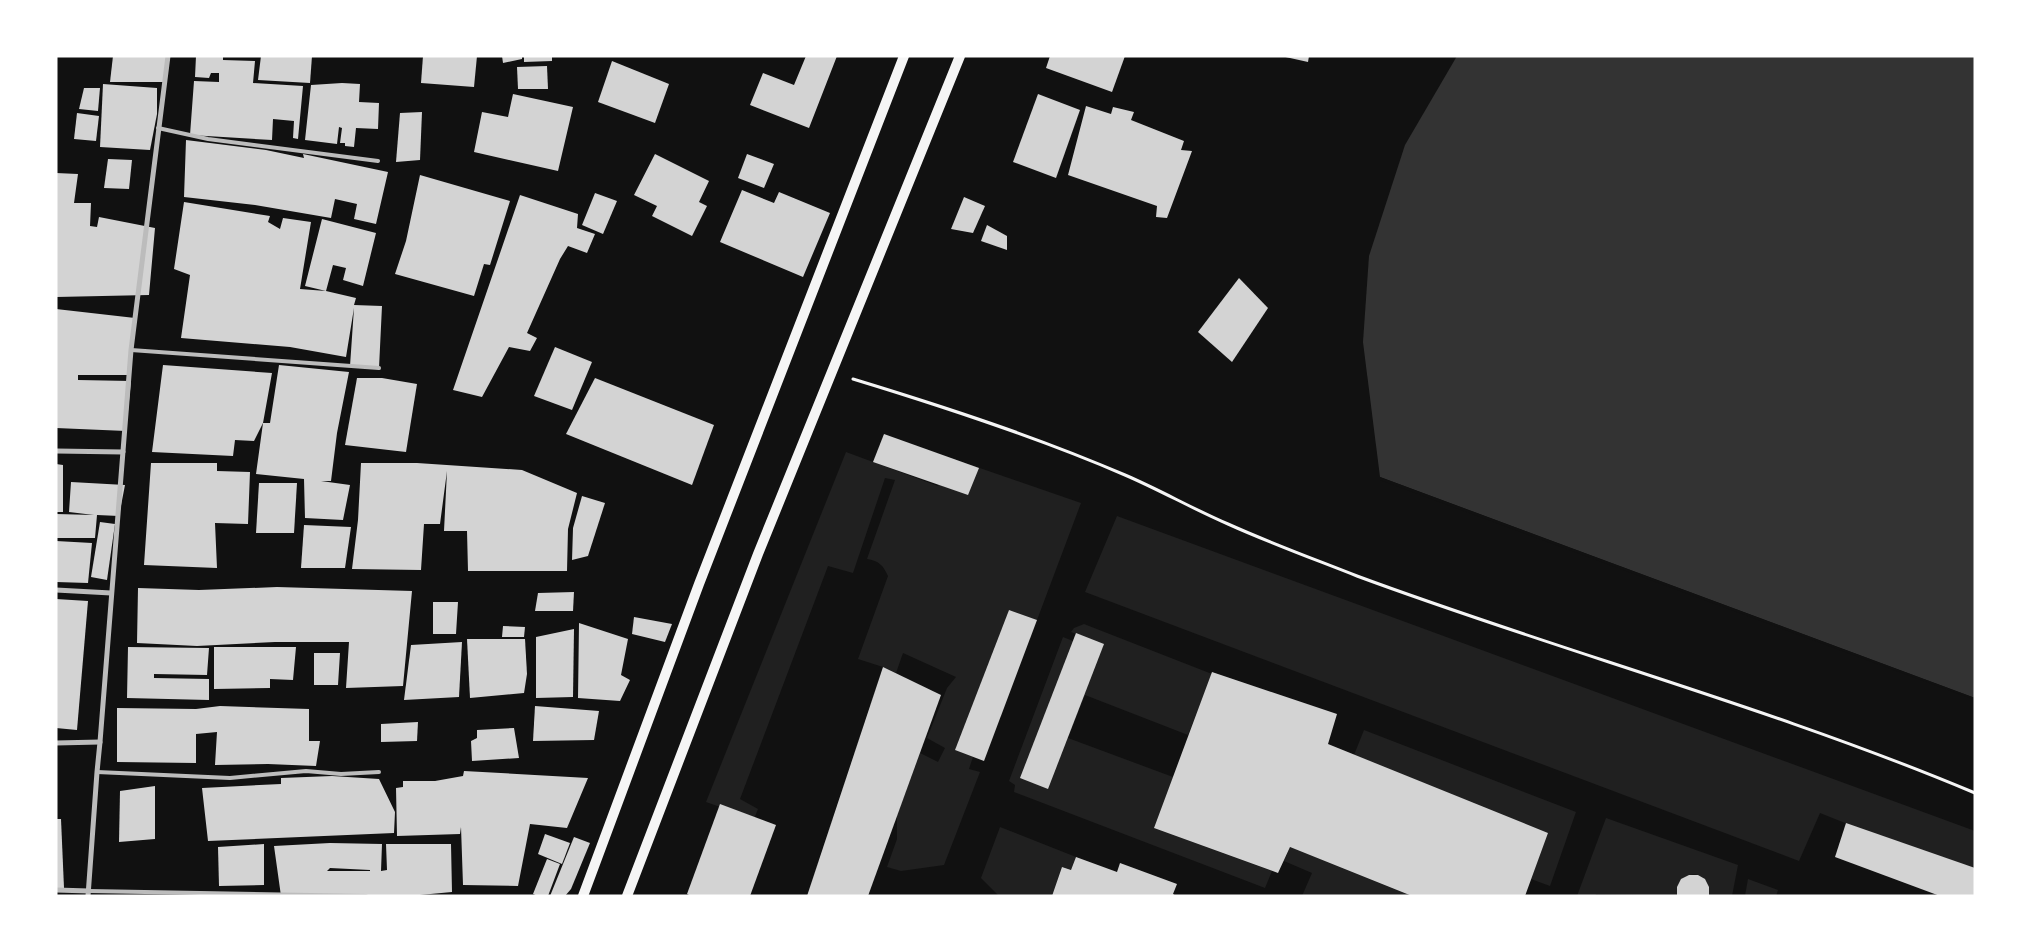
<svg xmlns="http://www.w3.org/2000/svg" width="2031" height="952" viewBox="0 0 2031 952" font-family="'PT Sans',sans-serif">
<rect width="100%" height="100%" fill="#111"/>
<!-- green -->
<g fill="#202020">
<path d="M 846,452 L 938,486 L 948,457 L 1081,503 L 1037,620 L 1009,610 L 955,750 L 973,757 L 969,769 L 980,772 L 944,865 L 901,871 L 887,867 L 897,839 L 897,815 L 920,753 L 938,762 L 945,748 L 927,738 L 947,688 L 956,677 L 903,653 L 896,673 L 883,667 L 858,659 L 888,576 C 883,565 879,561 867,559 L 895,480 L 885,478 L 853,573 L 828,566 L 740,799 L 758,809 L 754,819 L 706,802 Z"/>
<path d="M 1117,516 L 1975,831 L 1975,875 L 1820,813 L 1799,861 L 1085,592 Z"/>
<path d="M 1084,624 L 1212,674 L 1188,735 L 1085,695 L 1068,738 L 1173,777 L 1154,828 L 1272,871 L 1265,888 L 1014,792 L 1015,785 L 1009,781 L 1063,637 L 1073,641 L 1076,634 L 1071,632 L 1074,628 Z"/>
<path d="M 1364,730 L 1576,812 L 1550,886 L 1531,879 L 1548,833 L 1354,755 Z"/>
<path d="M 1606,818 L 1738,865 L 1732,896 L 1709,896 C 1712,869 1678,866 1677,896 L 1596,894 L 1595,896 L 1577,896 Z"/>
<path d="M 1000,827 L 1076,857 L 1071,870 L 1062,867 L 1052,896 L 999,896 L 981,878 Z"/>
<path d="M 1290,847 L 1412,896 L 1302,896 L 1312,873 L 1284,861 Z"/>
<path d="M 1748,879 L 1778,890 L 1776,896 L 1745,896 Z"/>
</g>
<!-- water -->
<path fill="#333" d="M 1457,56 L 1975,56 L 1975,698 L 1380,477 L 1363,342 L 1369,256 L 1405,145 Z"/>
<!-- pier -->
<path fill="#111" d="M 1380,477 L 1975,698 L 1975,700 L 1380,480 Z"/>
<!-- building -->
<g fill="#d3d3d3" fill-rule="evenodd">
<path d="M 113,56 L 166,56 L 166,82 L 110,82 Z"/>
<path d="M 196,56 L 223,56 L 223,60 L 255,61 L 253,83 L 303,86 L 298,139 L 293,138 L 294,121 L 273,119 L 272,140 L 190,135 L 194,81 L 219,82 L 219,73 L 211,73 L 209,78 L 195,77 Z"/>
<path d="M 261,56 L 312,56 L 310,83 L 258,80 Z"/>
<path d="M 423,56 L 477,56 L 474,87 L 421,83 Z"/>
<path d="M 502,56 L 522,56 L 522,59 L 503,63 Z"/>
<path d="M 524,56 L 552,56 L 552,61 L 524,62 Z"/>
<path d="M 806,56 L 837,56 L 809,128 L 750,105 L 763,73 L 794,85 Z"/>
<path d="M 1050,56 L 1125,56 L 1112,92 L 1046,68 Z"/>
<path d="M 1281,56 L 1309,56 L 1308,62 Z"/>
<path d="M 612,61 L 669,84 L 655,123 L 598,102 Z"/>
<path d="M 547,66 L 548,89 L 518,89 L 517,67 Z"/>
<path d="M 342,83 L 360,84 L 359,102 L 379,103 L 378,129 L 356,128 L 354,147 L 345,146 L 345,143 L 340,143 L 342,128 L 339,127 L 337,144 L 305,140 L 311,85 Z"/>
<path d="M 103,84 L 157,88 L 157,114 L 150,150 L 100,147 Z"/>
<path d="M 84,88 L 100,88 L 98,111 L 79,109 Z"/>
<path d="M 513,94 L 573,107 L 558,171 L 474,152 L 482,112 L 508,117 Z"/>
<path d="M 1038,94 L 1080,110 L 1056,178 L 1013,162 Z"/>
<path d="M 1086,106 L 1111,114 L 1113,107 L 1134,112 L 1131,120 L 1184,141 L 1181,150 L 1192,151 L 1167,218 L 1156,217 L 1157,206 L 1068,175 Z"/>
<path d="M 422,112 L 420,160 L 396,162 L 400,113 Z"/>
<path d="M 77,113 L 99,116 L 96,141 L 74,139 Z"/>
<path d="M 186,140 L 266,150 L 304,158 L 303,154 L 388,172 L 376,224 L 354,219 L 357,204 L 335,199 L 331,218 L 255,205 L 184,197 Z"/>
<path d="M 655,154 L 709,181 L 699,202 L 707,206 L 692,236 L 652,216 L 657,206 L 634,195 Z"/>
<path d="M 747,154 L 774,164 L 764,188 L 738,178 Z"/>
<path d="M 108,159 L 132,160 L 129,189 L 104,188 Z"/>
<path d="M 56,173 L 78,174 L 74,203 L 91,203 L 90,226 L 97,227 L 99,217 L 155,228 L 149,295 L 56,297 Z"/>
<path d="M 420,175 L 510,201 L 490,265 L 484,264 L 474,296 L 395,274 L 406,241 Z"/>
<path d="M 742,190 L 774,203 L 779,192 L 830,213 L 803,277 L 720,242 Z"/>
<path d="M 595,193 L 617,201 L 603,234 L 582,225 Z"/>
<path d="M 520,195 L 578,214 L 577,228 L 595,234 L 587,253 L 568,246 L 560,259 L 527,333 L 537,338 L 530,351 L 509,347 L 482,397 L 453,390 Z"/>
<path d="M 964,197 L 985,206 L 973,233 L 951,229 Z"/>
<path d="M 184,202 L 270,216 L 268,222 L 280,229 L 283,218 L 311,222 L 300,289 L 326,291 L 305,286 L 322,219 L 376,233 L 363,286 L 343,280 L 346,268 L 333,265 L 326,291 L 356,298 L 354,305 L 382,306 L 379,368 L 350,366 L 354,308 L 346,357 L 290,347 L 181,338 L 190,275 L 174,269 Z"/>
<path d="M 987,225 L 1007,236 L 1007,250 L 981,241 Z"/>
<path d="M 1239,278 L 1268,308 L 1232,362 L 1198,332 Z"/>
<path d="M 56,309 L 135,318 L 127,375 L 78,375 L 78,380 L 131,381 L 126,431 L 56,428 Z"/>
<path d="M 555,347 L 592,362 L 572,410 L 534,396 Z"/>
<path d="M 163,365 L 272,373 L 263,423 L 254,441 L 235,440 L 233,456 L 152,452 Z"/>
<path d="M 279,365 L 349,372 L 337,433 L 331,481 L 321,481 L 350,485 L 343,520 L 305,518 L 304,479 L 256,474 L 263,423 L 270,423 Z"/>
<path d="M 357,378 L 382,378 L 417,384 L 406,452 L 345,445 Z"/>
<path d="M 595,378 L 714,425 L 692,485 L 566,434 Z"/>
<path d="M 884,434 L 979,468 L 968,495 L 873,462 Z"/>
<path d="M 151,463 L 217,463 L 217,471 L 250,472 L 248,524 L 215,523 L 217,568 L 144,565 Z"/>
<path d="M 361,463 L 417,463 L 522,470 L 577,493 L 568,529 L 567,571 L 468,571 L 467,531 L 444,531 L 447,471 L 440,524 L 424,524 L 421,570 L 352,569 L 358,520 Z"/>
<path d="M 56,464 L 63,465 L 63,512 L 56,512 Z"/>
<path d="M 71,482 L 125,485 L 119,516 L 97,515 L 95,538 L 56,538 L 56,514 L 94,515 L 69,512 Z"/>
<path d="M 259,483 L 297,483 L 294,533 L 256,533 Z"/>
<path d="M 582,496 L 605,503 L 588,556 L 572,560 L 573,528 Z"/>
<path d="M 100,522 L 115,524 L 107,580 L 91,577 Z"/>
<path d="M 304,525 L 351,527 L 345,568 L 301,568 Z"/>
<path d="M 56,541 L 92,543 L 88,583 L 56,582 Z"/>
<path d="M 277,587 L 412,591 L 403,686 L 346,688 L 349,642 L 275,642 L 197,646 L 137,643 L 138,588 L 199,590 Z"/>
<path d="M 574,592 L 573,611 L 535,611 L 538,593 Z"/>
<path d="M 56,599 L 88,601 L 77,730 L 56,728 Z"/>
<path d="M 433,602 L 458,602 L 456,634 L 433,634 Z"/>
<path d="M 1009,610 L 1037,620 L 984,761 L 955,750 Z"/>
<path d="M 634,617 L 672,624 L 665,642 L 632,634 Z"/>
<path d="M 579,623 L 628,639 L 621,675 L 630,680 L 620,701 L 578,698 Z"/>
<path d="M 503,626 L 525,627 L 524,637 L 502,637 Z"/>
<path d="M 574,629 L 573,697 L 536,698 L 536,637 Z"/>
<path d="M 1076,633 L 1104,644 L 1048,789 L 1020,778 Z"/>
<path d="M 467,639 L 525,639 L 527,674 L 524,693 L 470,698 Z"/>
<path d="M 462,642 L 459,697 L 404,700 L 411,645 Z"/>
<path d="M 128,647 L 209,648 L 207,675 L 154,674 L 154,678 L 209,679 L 209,700 L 127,698 Z"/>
<path d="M 214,647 L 296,647 L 293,680 L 270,679 L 270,688 L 214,689 Z"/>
<path d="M 314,653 L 340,653 L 338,685 L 314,685 Z"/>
<path d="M 883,667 L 941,695 L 868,896 L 807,896 Z"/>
<path d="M 1212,672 L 1337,714 L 1328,744 L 1548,833 L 1525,896 L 1412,896 L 1290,847 L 1278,873 L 1154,828 Z"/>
<path d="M 220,706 L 309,709 L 309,741 L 320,741 L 316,766 L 268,764 L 215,765 L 217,732 L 196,734 L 196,763 L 117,762 L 117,708 L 196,709 Z"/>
<path d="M 535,706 L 599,711 L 594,740 L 533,741 Z"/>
<path d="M 418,722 L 417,741 L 381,742 L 381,724 Z"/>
<path d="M 514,728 L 519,758 L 472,761 L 471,741 L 477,738 L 477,730 Z"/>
<path d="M 464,771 L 588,778 L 567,828 L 530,824 L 518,886 L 463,885 L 461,827 L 460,834 L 397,836 L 396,788 L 403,787 L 403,781 L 435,781 L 463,776 Z"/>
<path d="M 332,776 L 379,779 L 395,812 L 394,833 L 208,841 L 202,788 L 281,784 L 281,778 Z"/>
<path d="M 155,786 L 155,839 L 119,842 L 120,791 Z"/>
<path d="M 720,804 L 776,825 L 750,896 L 691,896 L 687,894 Z"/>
<path d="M 56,819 L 61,819 L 64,888 L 56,888 Z"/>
<path d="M 1846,823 L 1975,868 L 1975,896 L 1940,896 L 1835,857 Z"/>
<path d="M 545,834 L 570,843 L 562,864 L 538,854 Z"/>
<path d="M 574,837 L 590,843 L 571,889 L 565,896 L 550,896 Z"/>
<path d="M 330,843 L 382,844 L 381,871 L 387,870 L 386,844 L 451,844 L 452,892 L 409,896 L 281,896 L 274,846 ZM 330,868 L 370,870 L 370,871 L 327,871 Z"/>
<path d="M 264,844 L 264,885 L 219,886 L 218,847 Z"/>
<path d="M 1076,857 L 1117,872 L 1120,863 L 1177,884 L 1173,894 L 1176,896 L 1052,896 L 1062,867 L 1071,870 Z"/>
<path d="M 547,859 L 560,864 L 548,896 L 538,896 L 533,894 Z"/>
<path d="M 1689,875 L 1698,875 L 1705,879 L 1709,887 L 1709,896 L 1677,896 L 1677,887 L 1681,879 Z"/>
</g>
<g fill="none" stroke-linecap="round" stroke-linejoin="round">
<!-- path -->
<path stroke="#f5f5f5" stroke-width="3" d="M 853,379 C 945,407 1037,437 1125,475 C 1160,490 1193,509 1228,524 C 1270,543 1314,559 1357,576 C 1562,652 1773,708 1975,793"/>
<!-- service -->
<g stroke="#bcbcbc" stroke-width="4">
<path d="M 158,128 L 208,139 L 378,161"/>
<path d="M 131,350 L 379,368"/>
<path d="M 97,772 L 230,778 L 306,771 L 341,774 L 379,772"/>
<path d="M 89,891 L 366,896"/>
</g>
<!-- minor -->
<g stroke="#bcbcbc" stroke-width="5">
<path d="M 56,451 L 123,452"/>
<path d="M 56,590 L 111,593"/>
<path d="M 56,743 L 100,742"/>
<path d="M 56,890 L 89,891"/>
<path d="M 88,896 L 97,772 L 100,742 L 131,350 L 168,56"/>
</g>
<!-- secondary -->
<g stroke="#f5f5f5" stroke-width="10">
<path d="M 583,896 L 699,584 L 904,56"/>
<path d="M 627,896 L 758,554 L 960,56"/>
</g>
</g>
<!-- border -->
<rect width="2031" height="952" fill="none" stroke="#ffffff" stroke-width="115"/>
</svg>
